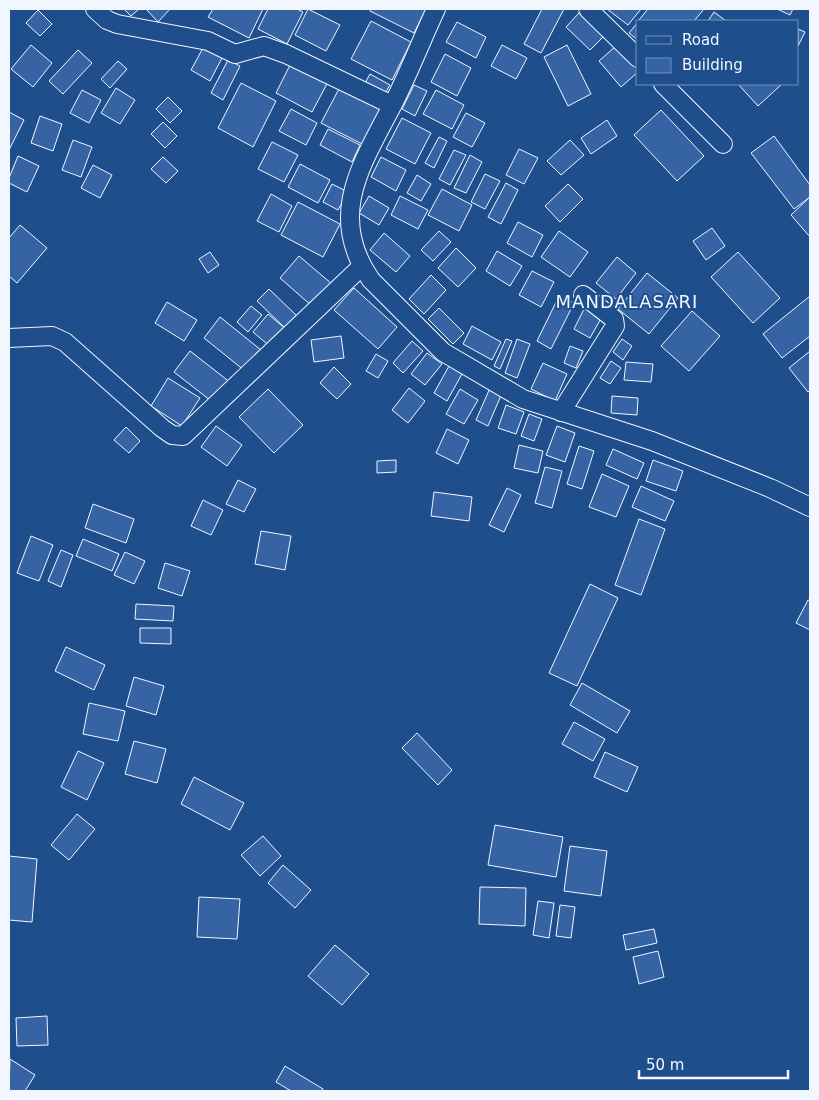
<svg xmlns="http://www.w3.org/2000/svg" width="819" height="1100" viewBox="0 0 819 1100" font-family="'DejaVu Sans',sans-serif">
<rect width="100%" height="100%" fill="#1f4e8c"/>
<!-- building -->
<g fill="#3563a3" stroke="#f2f6ff">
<path d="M 124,9 L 139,9 L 131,16 Z"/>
<path d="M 146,9 L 170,9 L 158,22 Z"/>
<path d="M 213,9 L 263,9 L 249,38 L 208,17 Z"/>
<path d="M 268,9 L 297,9 L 303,12 L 287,44 L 258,29 Z"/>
<path d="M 308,9 L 340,25 L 326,51 L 295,35 Z"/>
<path d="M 371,9 L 426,9 L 414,33 L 370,11 Z"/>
<path d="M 542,9 L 564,9 L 541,53 L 524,44 Z"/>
<path d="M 607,9 L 641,9 L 628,25 Z"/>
<path d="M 648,9 L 704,9 L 694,21 L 638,21 Z"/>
<path d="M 777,9 L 793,9 L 790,15 Z"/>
<path d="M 38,10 L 52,24 L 40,36 L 26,23 Z"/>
<path d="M 714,12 L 726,21 L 708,21 Z"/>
<path d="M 579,13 L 603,37 L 590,50 L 566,27 Z"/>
<path d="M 371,21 L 411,42 L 392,80 L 351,59 Z"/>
<path d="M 457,22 L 486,37 L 476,58 L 446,42 Z"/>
<path d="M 638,22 L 638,40 L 629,33 Z"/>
<path d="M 798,29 L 805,32 L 798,46 Z"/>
<path d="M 31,45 L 52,63 L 33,87 L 11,69 Z"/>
<path d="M 502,45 L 527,58 L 516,79 L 491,66 Z"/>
<path d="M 567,45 L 591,94 L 568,106 L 544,57 Z"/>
<path d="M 617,45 L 638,69 L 638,72 L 621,87 L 599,61 Z"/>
<path d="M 203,48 L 222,58 L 210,81 L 191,70 Z"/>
<path d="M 78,50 L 92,63 L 63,94 L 49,81 Z"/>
<path d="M 445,54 L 471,68 L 457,96 L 431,82 Z"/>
<path d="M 228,60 L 240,66 L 223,100 L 211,93 Z"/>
<path d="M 118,61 L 127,69 L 110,88 L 101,79 Z"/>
<path d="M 292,61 L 329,80 L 312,112 L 276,93 Z"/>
<path d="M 370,74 L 390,85 L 384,95 L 364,85 Z"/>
<path d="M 241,83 L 276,101 L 253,147 L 218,128 Z"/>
<path d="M 342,83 L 384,105 L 364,145 L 321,123 Z"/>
<path d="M 738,84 L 782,84 L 758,106 Z"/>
<path d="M 414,85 L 427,91 L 415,116 L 402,109 Z"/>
<path d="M 116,88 L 135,100 L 120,124 L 101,113 Z"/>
<path d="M 82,90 L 101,100 L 89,123 L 70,113 Z"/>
<path d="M 436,90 L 464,105 L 452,129 L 423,114 Z"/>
<path d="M 168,97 L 182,111 L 170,123 L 156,109 Z"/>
<path d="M 291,109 L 317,123 L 306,145 L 279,131 Z"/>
<path d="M 661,110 L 704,156 L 677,181 L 634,135 Z"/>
<path d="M 9,112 L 24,120 L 9,150 Z"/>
<path d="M 466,113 L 485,123 L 472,147 L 453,137 Z"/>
<path d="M 40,116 L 62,124 L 53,151 L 31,143 Z"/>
<path d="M 402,118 L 431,133 L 415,164 L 386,149 Z"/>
<path d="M 607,120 L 617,136 L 591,154 L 581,138 Z"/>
<path d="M 163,122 L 177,136 L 165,148 L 151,134 Z"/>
<path d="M 328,129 L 360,145 L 352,162 L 320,145 Z"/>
<path d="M 774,136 L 810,185 L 810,197 L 794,209 L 751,153 Z"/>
<path d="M 439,137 L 447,141 L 434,168 L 425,163 Z"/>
<path d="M 73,140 L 92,147 L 81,177 L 62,170 Z"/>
<path d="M 570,140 L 584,155 L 561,175 L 547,161 Z"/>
<path d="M 272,142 L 298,155 L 284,182 L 258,169 Z"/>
<path d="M 519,149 L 538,158 L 524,184 L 506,175 Z"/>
<path d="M 454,150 L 466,155 L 450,185 L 439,179 Z"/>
<path d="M 470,155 L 482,162 L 466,193 L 454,188 Z"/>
<path d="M 18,156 L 39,166 L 27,192 L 9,183 L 9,178 Z"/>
<path d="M 163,157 L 178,171 L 166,183 L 151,169 Z"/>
<path d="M 381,157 L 406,170 L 396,191 L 371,177 Z"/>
<path d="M 300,164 L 330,180 L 318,203 L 288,187 Z"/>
<path d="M 93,165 L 112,175 L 100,198 L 81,188 Z"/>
<path d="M 485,174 L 500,181 L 485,209 L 471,202 Z"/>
<path d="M 417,175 L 431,184 L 421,201 L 407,193 Z"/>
<path d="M 506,183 L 518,190 L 501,224 L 488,217 Z"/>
<path d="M 332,184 L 348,192 L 338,210 L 323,202 Z"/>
<path d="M 568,184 L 583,199 L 560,222 L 545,206 Z"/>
<path d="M 442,189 L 472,205 L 459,231 L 428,215 Z"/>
<path d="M 271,194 L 292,206 L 279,232 L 257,221 Z"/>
<path d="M 369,196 L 389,208 L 379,225 L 359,213 Z"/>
<path d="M 400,196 L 428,210 L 418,229 L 391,215 Z"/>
<path d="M 810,197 L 810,237 L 791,215 Z"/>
<path d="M 298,202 L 340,224 L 323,257 L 281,235 Z"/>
<path d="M 518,222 L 543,235 L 532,257 L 507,243 Z"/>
<path d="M 20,225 L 47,248 L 17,283 L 9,276 L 9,238 Z"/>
<path d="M 712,228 L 725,246 L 706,260 L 693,241 Z"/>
<path d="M 439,231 L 451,242 L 433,261 L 421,250 Z"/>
<path d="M 559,231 L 588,252 L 570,277 L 541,257 Z"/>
<path d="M 384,233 L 410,256 L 396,272 L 370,250 Z"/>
<path d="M 456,248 L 476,268 L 458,287 L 438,268 Z"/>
<path d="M 497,251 L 522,266 L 510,286 L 486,271 Z"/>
<path d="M 210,252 L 219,265 L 208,273 L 199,259 Z"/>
<path d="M 738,252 L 780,298 L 753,323 L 711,277 Z"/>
<path d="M 299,256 L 332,284 L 313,307 L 280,278 Z"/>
<path d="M 617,257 L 636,273 L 616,299 L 596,283 Z"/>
<path d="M 532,271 L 554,282 L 541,307 L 519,295 Z"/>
<path d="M 647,273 L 678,298 L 649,334 L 618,309 Z"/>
<path d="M 431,275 L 446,290 L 424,314 L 409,299 Z"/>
<path d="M 354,288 L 397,327 L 378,349 L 334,310 Z"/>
<path d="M 269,289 L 297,316 L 285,328 L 257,301 Z"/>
<path d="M 559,296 L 574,303 L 551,349 L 537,341 Z"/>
<path d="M 810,296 L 810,336 L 782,358 L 763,334 Z"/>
<path d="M 167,302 L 197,320 L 184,341 L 155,323 Z"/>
<path d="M 586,305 L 603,315 L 590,338 L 574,329 Z"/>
<path d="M 251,306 L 262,315 L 248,332 L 237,322 Z"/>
<path d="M 439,308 L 464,333 L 453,344 L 428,319 Z"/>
<path d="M 692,311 L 720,336 L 689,371 L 661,346 Z"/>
<path d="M 268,314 L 288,331 L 273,349 L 253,332 Z"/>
<path d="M 220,317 L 261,350 L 245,371 L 204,338 Z"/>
<path d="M 472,326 L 501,342 L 492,360 L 463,344 Z"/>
<path d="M 341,336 L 344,358 L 314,362 L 311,340 Z"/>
<path d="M 506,339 L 512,341 L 500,369 L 494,366 Z"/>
<path d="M 517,339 L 530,344 L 517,378 L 505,373 Z"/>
<path d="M 622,339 L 632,346 L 623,360 L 613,352 Z"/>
<path d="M 412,341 L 423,351 L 403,373 L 393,363 Z"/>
<path d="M 570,346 L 583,351 L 576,368 L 564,363 Z"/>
<path d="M 190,351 L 231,383 L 215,404 L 174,372 Z"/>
<path d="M 810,351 L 810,390 L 808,392 L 789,368 Z"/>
<path d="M 427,353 L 442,364 L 425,385 L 411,374 Z"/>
<path d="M 376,354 L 388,361 L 378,378 L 366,371 Z"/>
<path d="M 611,361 L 621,368 L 610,384 L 600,378 Z"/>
<path d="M 626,362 L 653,364 L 651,382 L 624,380 Z"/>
<path d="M 543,363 L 567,374 L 555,401 L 531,389 Z"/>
<path d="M 449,366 L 462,374 L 447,401 L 434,393 Z"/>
<path d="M 334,367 L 351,384 L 337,399 L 320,383 Z"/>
<path d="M 168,378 L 200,398 L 182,426 L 151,406 Z"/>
<path d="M 409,388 L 425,401 L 408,423 L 392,410 Z"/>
<path d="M 490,388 L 502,393 L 488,426 L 476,420 Z"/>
<path d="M 268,389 L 303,425 L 274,453 L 239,417 Z"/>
<path d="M 460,389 L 478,400 L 464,424 L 446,414 Z"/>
<path d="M 612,396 L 638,398 L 637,415 L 611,413 Z"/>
<path d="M 506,405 L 524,412 L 516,434 L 498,428 Z"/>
<path d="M 529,414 L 542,419 L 534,441 L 521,436 Z"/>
<path d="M 216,426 L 242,445 L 227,466 L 201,447 Z"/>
<path d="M 557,426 L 575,433 L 565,462 L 546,455 Z"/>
<path d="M 126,427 L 140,441 L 129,453 L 114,440 Z"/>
<path d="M 447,429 L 469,440 L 458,464 L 436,453 Z"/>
<path d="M 519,445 L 543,451 L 538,473 L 514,468 Z"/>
<path d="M 579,446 L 594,451 L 582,489 L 567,484 Z"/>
<path d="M 613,449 L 644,463 L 637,479 L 606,465 Z"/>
<path d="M 396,460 L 396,472 L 377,473 L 377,461 Z"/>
<path d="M 653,460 L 683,471 L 676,491 L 646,481 Z"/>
<path d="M 545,467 L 562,471 L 552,508 L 535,503 Z"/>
<path d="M 602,474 L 629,486 L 616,517 L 589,507 Z"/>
<path d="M 238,480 L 256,489 L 244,512 L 226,504 Z"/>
<path d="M 641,486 L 674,501 L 665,521 L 632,507 Z"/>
<path d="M 507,488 L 521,495 L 504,532 L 489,525 Z"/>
<path d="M 434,492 L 472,497 L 469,521 L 431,516 Z"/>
<path d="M 203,500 L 223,510 L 211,535 L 191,526 Z"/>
<path d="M 93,504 L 134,519 L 126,543 L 85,528 Z"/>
<path d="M 639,519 L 665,529 L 641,595 L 615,585 Z"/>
<path d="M 261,531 L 291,536 L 285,570 L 255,564 Z"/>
<path d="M 31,536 L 53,545 L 39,581 L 17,573 Z"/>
<path d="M 83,539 L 119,554 L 112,571 L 76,556 Z"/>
<path d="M 61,550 L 73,555 L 61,587 L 48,581 Z"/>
<path d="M 125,552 L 145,561 L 134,584 L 114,575 Z"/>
<path d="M 165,563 L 190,571 L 182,596 L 158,588 Z"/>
<path d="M 590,584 L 618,598 L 577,686 L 549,673 Z"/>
<path d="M 808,600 L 810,601 L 810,630 L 796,623 Z"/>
<path d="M 136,604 L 174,606 L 173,621 L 135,619 Z"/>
<path d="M 140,628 L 171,628 L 171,644 L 140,643 Z"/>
<path d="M 66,647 L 105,665 L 94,690 L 55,671 Z"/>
<path d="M 134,677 L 164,686 L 156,715 L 126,706 Z"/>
<path d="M 582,683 L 630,711 L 617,733 L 570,705 Z"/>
<path d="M 89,703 L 125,711 L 118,741 L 83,734 Z"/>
<path d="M 574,722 L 605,739 L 593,761 L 562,744 Z"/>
<path d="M 417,733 L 452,770 L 438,785 L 402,748 Z"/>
<path d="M 134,741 L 166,749 L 157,783 L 125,774 Z"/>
<path d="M 78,751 L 104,763 L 87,800 L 61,787 Z"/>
<path d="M 605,752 L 638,767 L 627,792 L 594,777 Z"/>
<path d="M 194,777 L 244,803 L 230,830 L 181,804 Z"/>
<path d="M 77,814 L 95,829 L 69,860 L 51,845 Z"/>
<path d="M 495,825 L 563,837 L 556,877 L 488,865 Z"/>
<path d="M 263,836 L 281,856 L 260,876 L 241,855 Z"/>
<path d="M 570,846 L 607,851 L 601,896 L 564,891 Z"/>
<path d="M 9,856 L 37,859 L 32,922 L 9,920 Z"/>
<path d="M 283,865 L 311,890 L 295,908 L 268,883 Z"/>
<path d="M 480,887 L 526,888 L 525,926 L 479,924 Z"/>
<path d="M 199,897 L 240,899 L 237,939 L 197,937 Z"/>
<path d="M 538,901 L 554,903 L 549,938 L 533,935 Z"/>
<path d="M 560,905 L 575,907 L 571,938 L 556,936 Z"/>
<path d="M 654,929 L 657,943 L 626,950 L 623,935 Z"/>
<path d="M 335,945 L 369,974 L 342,1005 L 308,976 Z"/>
<path d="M 658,951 L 664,977 L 639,984 L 633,957 Z"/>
<path d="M 47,1016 L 48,1045 L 17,1046 L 16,1018 Z"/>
<path d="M 10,1059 L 35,1075 L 25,1091 L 9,1091 Z"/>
<path d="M 285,1066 L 323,1089 L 322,1091 L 291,1091 L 276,1082 Z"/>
</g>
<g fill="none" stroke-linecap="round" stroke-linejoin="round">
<defs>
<g id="minor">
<path d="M 95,9 L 107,20 L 117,24 L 208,41 L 235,54 L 264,46 L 286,54 L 392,105"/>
<path d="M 436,9 C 422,39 410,70 395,100 C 364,161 325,214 371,280 L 443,352 L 523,399 L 652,441 L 770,488 L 810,507"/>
<path d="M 588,9 L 638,58"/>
<path d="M 663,84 L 723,144"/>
<path d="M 9,338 L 52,336 L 65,342 L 162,428 L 172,435 L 183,436 L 361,267"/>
<path d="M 561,412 L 615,326 L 614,319 L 583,295"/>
</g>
</defs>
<!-- minor casing -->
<use href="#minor" stroke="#f2f6ff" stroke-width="20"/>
<!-- minor -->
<use href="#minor" stroke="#1f4e8c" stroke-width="18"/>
</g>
<g text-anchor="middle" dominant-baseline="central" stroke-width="4" stroke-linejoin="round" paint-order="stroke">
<!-- quarter labels -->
<g font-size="18" letter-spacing="1" fill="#f2f6ff" stroke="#1f4e8c">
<text x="627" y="301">MANDALASARI</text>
</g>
</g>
<!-- border -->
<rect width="819" height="1100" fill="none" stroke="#f2f6ff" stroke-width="20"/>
<!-- legend -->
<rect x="636" y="20" width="162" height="65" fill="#1f4e8c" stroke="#7391ba"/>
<rect x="646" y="36" width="25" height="8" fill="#1f4e8c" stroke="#7391ba"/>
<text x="682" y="45" font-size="15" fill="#f2f6ff">Road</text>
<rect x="646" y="58" width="25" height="15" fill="#3563a3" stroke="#7391ba"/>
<text x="682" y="70" font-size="15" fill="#f2f6ff">Building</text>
<!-- scale -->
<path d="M639 1070v8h149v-8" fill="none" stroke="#f2f6ff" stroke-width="2.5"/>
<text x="646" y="1070" font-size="15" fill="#f2f6ff" stroke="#1f4e8c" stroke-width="4" paint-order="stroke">50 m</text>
</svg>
